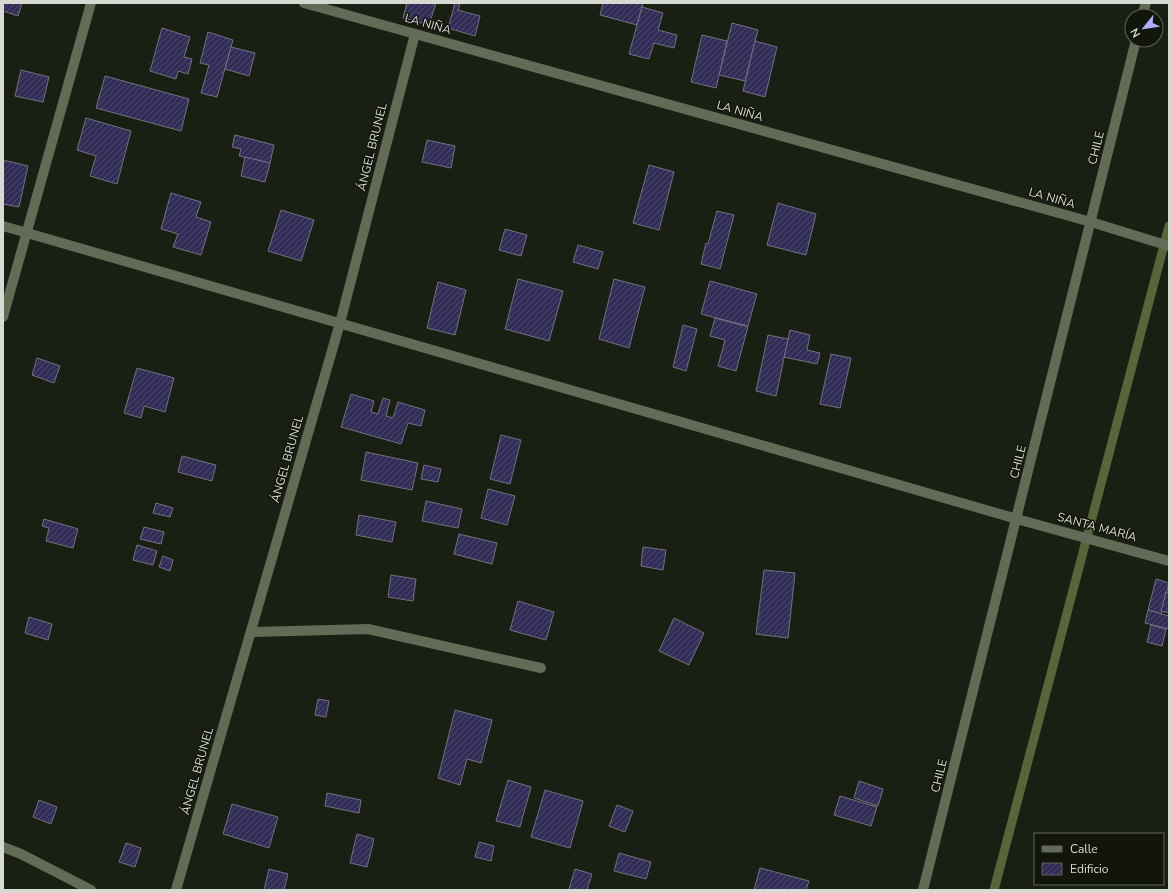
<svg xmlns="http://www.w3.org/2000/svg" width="1172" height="893" viewBox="0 0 1172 893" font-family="'Nunito Sans',sans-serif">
<defs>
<pattern id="building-hatch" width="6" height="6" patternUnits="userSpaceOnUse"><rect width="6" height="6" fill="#312d56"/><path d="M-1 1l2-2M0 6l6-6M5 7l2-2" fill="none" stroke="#4e4b6d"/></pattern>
</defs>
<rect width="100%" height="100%" fill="#1a1f13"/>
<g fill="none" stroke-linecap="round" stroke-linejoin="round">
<!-- stream -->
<path stroke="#566639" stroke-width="9" d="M 994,890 L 1169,226"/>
</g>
<!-- building -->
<g fill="url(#building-hatch)" stroke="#717180">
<path d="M 3,3 L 22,3 L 18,16 L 3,11 Z"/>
<path d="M 407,3 L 436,3 L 429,25 L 403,18 Z"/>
<path d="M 455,3 L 460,3 L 458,10 L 480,16 L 475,36 L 448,28 Z"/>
<path d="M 603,3 L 643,3 L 637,25 L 600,15 Z"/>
<path d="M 642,7 L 663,13 L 658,30 L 677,35 L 674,48 L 654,43 L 649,59 L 629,54 Z"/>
<path d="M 732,23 L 758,30 L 745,81 L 719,75 Z"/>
<path d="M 162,28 L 190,37 L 184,57 L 192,59 L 188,74 L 178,71 L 176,79 L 150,71 Z"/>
<path d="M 208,32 L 233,40 L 217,97 L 201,93 L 209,65 L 200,63 Z"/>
<path d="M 702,35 L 727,41 L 716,88 L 691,82 Z"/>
<path d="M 755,41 L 777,47 L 765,97 L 743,91 Z"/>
<path d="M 231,47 L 255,53 L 249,76 L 225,69 Z"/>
<path d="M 21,70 L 49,77 L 43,102 L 15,96 Z"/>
<path d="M 105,76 L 189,99 L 181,131 L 96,108 Z"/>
<path d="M 86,118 L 131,131 L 117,184 L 90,176 L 96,156 L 77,150 Z"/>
<path d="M 235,135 L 274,145 L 270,163 L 239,156 L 241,149 L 232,147 Z"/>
<path d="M 427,140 L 455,146 L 451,168 L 422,162 Z"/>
<path d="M 245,157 L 270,163 L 265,182 L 241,176 Z"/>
<path d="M 3,160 L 28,166 L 19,207 L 3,204 Z"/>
<path d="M 649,165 L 674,172 L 659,230 L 633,223 Z"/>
<path d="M 171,193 L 201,202 L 196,217 L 211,222 L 201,255 L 173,247 L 178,234 L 161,229 Z"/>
<path d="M 778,203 L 816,214 L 806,255 L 767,245 Z"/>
<path d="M 281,210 L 314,220 L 301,261 L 268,251 Z"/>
<path d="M 717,211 L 734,215 L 720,269 L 701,264 L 706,243 L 708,244 Z"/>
<path d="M 505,229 L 527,235 L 521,256 L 499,250 Z"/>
<path d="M 578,245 L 603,252 L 598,269 L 573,262 Z"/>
<path d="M 518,279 L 563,291 L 549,341 L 505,329 Z"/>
<path d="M 614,279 L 645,287 L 629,348 L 599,339 Z"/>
<path d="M 710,281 L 757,294 L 748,326 L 701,314 Z"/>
<path d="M 438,282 L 466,290 L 455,335 L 427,328 Z"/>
<path d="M 715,318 L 748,327 L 736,371 L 718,366 L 725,340 L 710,336 Z"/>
<path d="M 683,325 L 697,329 L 686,371 L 673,367 Z"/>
<path d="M 790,330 L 810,335 L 807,350 L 820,353 L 817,364 L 784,357 Z"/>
<path d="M 768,335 L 788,339 L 776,396 L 756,391 Z"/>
<path d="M 831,354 L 851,358 L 840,408 L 820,404 Z"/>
<path d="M 37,358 L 60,366 L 54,383 L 32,375 Z"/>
<path d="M 137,368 L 174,378 L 165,412 L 144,406 L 141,418 L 124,413 Z"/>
<path d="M 351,394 L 374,401 L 371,412 L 378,414 L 383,398 L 390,400 L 386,416 L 393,418 L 398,402 L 425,410 L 421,426 L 408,423 L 401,444 L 341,427 Z"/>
<path d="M 501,435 L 521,440 L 510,484 L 490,479 Z"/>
<path d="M 366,452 L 418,463 L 412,490 L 361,480 Z"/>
<path d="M 182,456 L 216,465 L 212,481 L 178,472 Z"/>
<path d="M 424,465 L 441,469 L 438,482 L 421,479 Z"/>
<path d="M 488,489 L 515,496 L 507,525 L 481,518 Z"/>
<path d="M 426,501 L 462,509 L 458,528 L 422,521 Z"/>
<path d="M 156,503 L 173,508 L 170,517 L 153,513 Z"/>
<path d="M 359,515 L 396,522 L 392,542 L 356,535 Z"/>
<path d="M 44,519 L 78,529 L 73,548 L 46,541 L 49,528 L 42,526 Z"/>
<path d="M 144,527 L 164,532 L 161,544 L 140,539 Z"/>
<path d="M 459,534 L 497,543 L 492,564 L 454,554 Z"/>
<path d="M 137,545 L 157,551 L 153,565 L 133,560 Z"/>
<path d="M 643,547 L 666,550 L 663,570 L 641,566 Z"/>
<path d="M 163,556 L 173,560 L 170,571 L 159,567 Z"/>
<path d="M 764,570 L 795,573 L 788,638 L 756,634 Z"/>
<path d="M 391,575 L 416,579 L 413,601 L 388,597 Z"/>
<path d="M 1156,579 L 1169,583 L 1161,614 L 1148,610 Z"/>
<path d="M 1166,592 L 1169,593 L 1169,613 L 1161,611 Z"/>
<path d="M 518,601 L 554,612 L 546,640 L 510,630 Z"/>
<path d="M 1148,610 L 1169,616 L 1169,629 L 1145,623 Z"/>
<path d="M 29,617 L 52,624 L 48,640 L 25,633 Z"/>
<path d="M 674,618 L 704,633 L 689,665 L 659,651 Z"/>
<path d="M 1151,625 L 1166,629 L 1162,646 L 1147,642 Z"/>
<path d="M 318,699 L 329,701 L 326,717 L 315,715 Z"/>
<path d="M 455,710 L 492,720 L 481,763 L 467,759 L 460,785 L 438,778 Z"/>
<path d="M 508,780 L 531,787 L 520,827 L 496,821 Z"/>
<path d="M 859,781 L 883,789 L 878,806 L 854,798 Z"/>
<path d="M 545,790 L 583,801 L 570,848 L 531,837 Z"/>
<path d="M 327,793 L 361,800 L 359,813 L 325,806 Z"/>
<path d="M 840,796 L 877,807 L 871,826 L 834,815 Z"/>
<path d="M 39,800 L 57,807 L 51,824 L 33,817 Z"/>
<path d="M 232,804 L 278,817 L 269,848 L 223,834 Z"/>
<path d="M 617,805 L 633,811 L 625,832 L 609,826 Z"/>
<path d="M 357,834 L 374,839 L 367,867 L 350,863 Z"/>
<path d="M 479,842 L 494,846 L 491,861 L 475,857 Z"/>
<path d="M 126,843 L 141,848 L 135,867 L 119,862 Z"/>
<path d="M 619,853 L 651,862 L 646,879 L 614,871 Z"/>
<path d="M 760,868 L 809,881 L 806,890 L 754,890 Z"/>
<path d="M 269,869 L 288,874 L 284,890 L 264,890 Z"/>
<path d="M 575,869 L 592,874 L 587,890 L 573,890 L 569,889 Z"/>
</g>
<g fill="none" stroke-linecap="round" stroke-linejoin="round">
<!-- minor -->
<g stroke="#636b57" stroke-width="10">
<path d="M 304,3 L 1091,222 L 1169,246"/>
<path d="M 1142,16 L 1146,3"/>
<path d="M 3,226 L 1017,519 L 1169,561"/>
<path d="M 3,317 L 91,3"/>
<path d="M 251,632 L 368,629 L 541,668"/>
<path d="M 3,847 L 21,854 L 91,890"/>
<path d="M 176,890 L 340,323 L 415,34"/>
<path d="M 923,890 L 1136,40"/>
</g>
</g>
<g text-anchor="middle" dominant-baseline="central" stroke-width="3" stroke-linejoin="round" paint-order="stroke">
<!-- street labels -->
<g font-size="12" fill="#d6dad2" stroke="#11150a">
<text transform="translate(428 24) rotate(16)">LA NIÑA</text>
<text transform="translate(740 111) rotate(16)">LA NIÑA</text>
<text transform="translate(372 147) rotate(-76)">ÁNGEL BRUNEL</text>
<text transform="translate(1096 148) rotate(-76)">CHILE</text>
<text transform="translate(1052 198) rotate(16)">LA NIÑA</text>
<text transform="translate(287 459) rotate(-74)">ÁNGEL BRUNEL</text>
<text transform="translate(1018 462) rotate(-76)">CHILE</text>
<text transform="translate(1097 527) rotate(15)">SANTA MARÍA</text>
<text transform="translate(197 771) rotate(-74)">ÁNGEL BRUNEL</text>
<text transform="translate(939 776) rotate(-76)">CHILE</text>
</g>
</g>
<!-- border -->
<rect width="1172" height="893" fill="none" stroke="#d6dad2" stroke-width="8"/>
<!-- legend -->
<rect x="1034" y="833" width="130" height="52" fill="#11150a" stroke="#60645a"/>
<rect x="1042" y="846" width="20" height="6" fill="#636b57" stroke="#60645a"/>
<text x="1070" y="853" font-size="12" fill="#d6dad2">Calle</text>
<rect x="1042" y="863" width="20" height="12" fill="url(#building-hatch)" stroke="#60645a"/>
<text x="1070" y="873" font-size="12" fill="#d6dad2">Edificio</text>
<!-- north arrow -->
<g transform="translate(1144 28) rotate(240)"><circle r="19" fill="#11150a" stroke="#60645a"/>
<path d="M0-3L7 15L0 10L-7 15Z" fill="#b2adfa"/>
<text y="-6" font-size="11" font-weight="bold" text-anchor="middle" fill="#d6dad2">N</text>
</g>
</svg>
